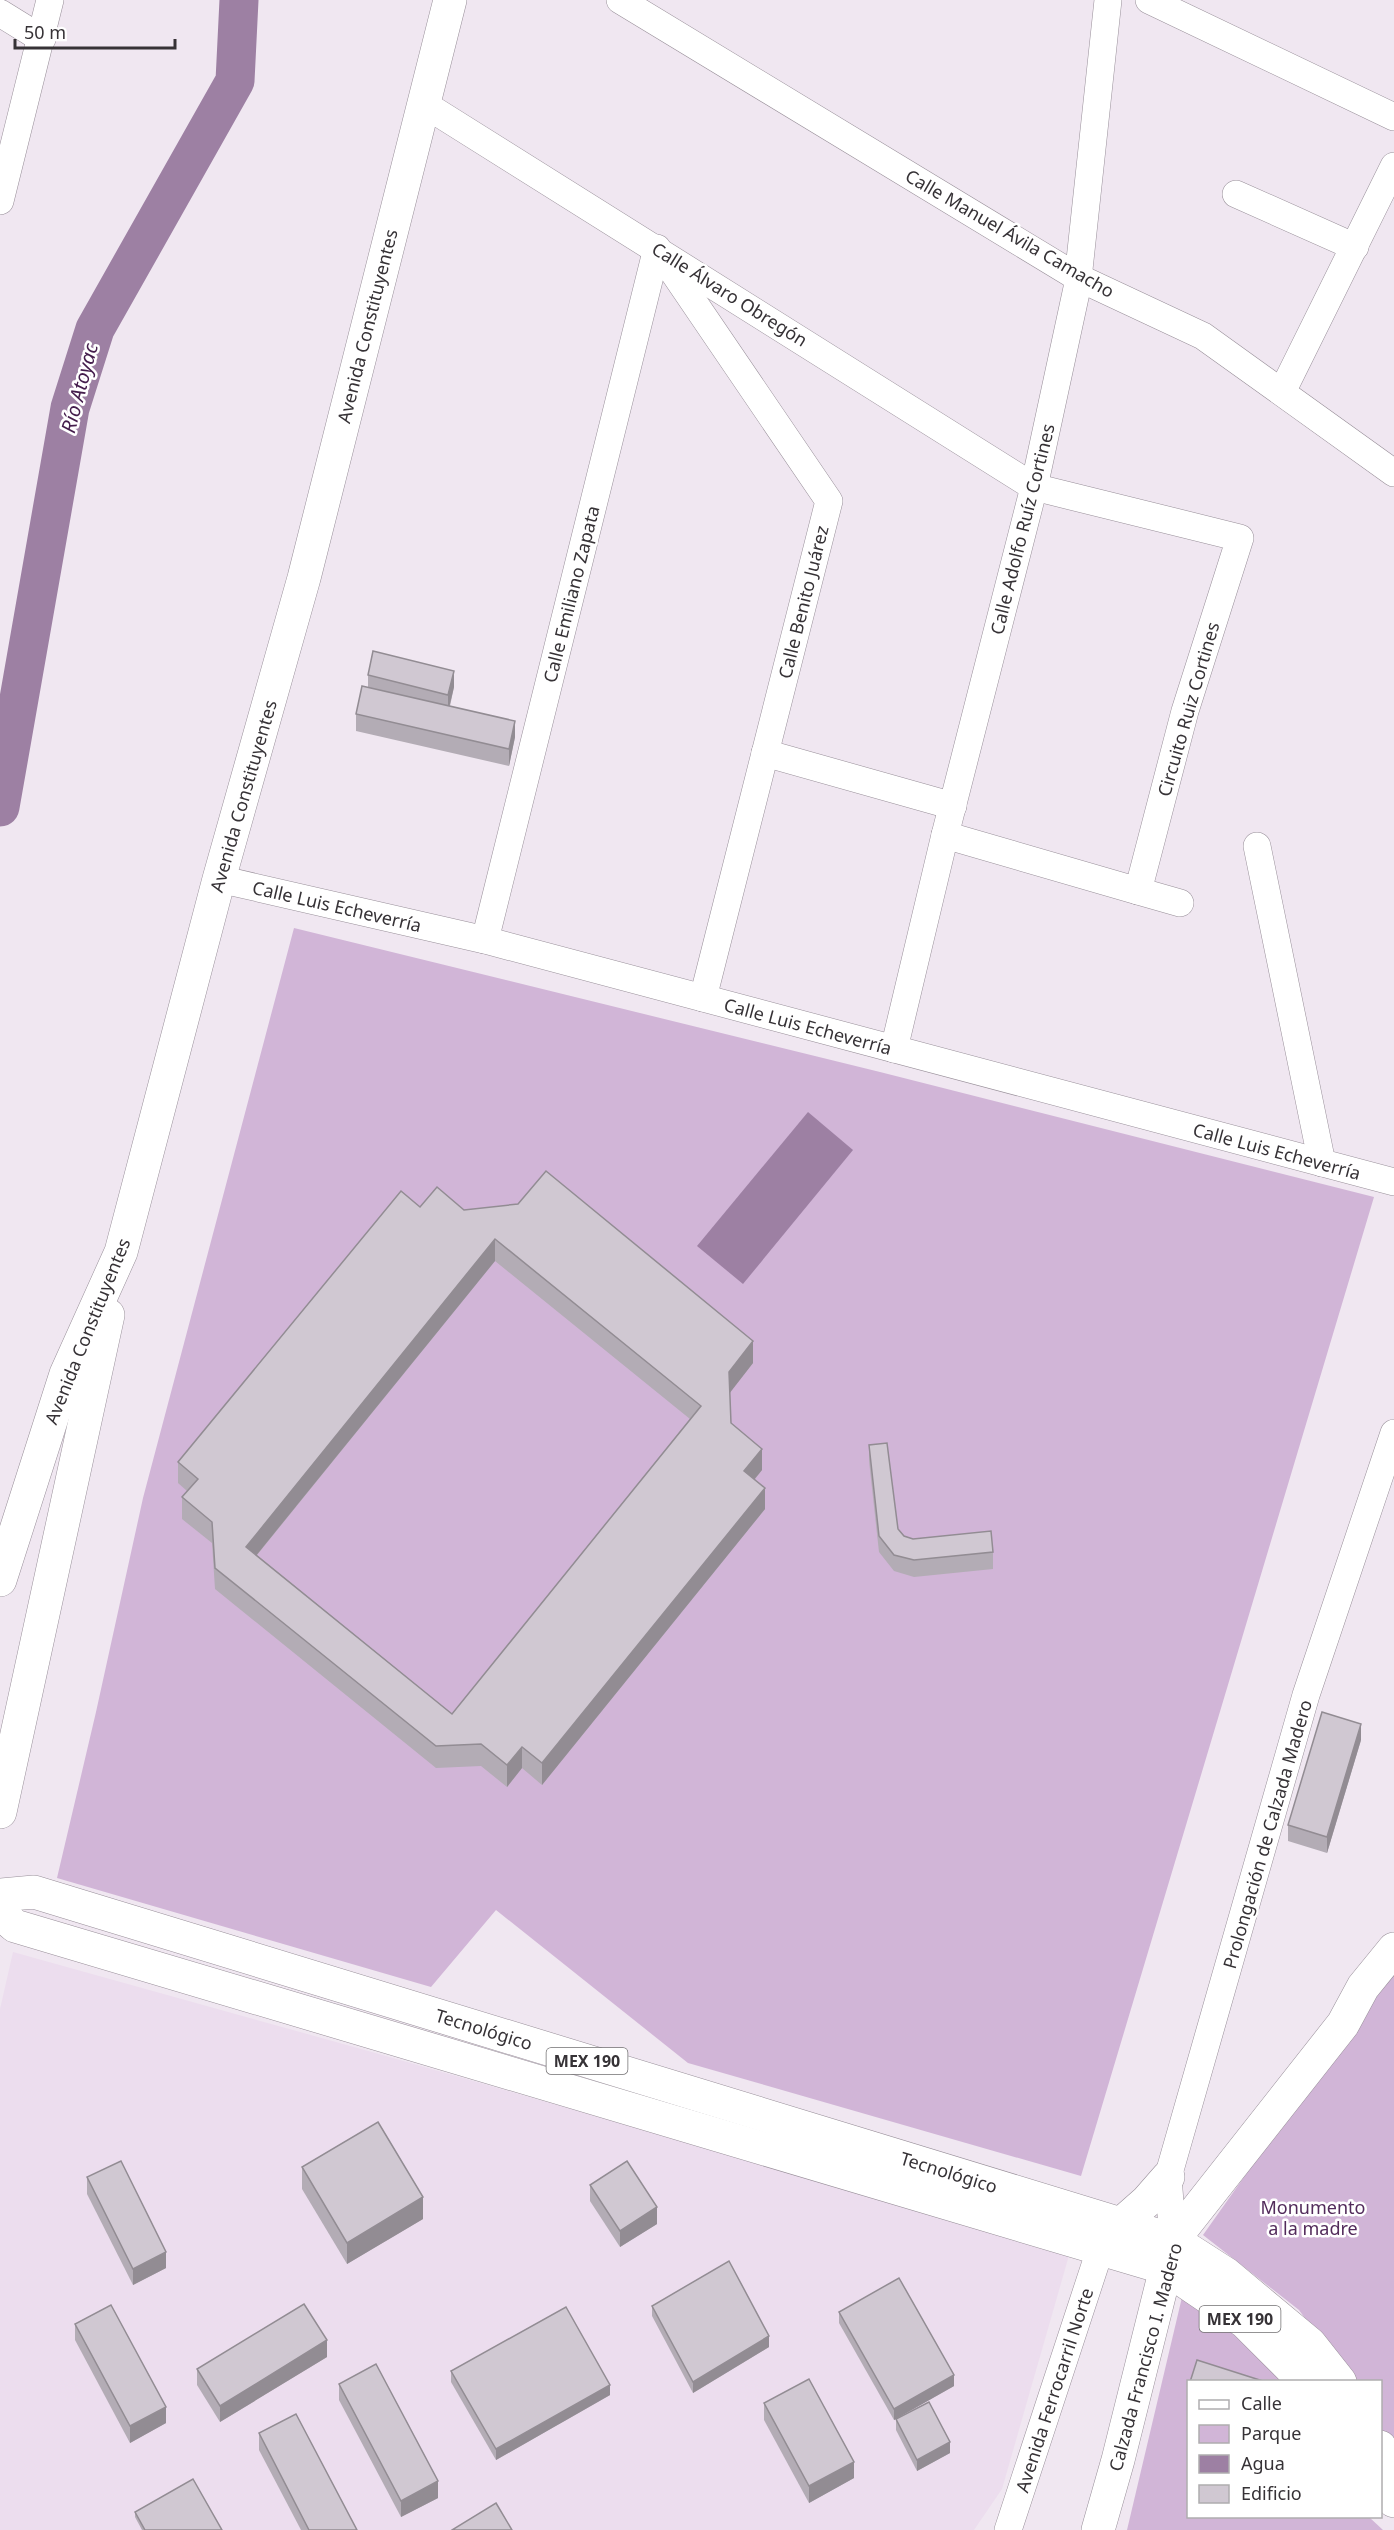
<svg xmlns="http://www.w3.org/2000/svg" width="1394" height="2530" viewBox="0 0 1394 2530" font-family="'Noto Sans',sans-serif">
<rect width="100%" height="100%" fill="#f0e7f1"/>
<!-- built -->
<path fill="#ecddee" d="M 13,1952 L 379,2054 L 1070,2252 L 1002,2489 L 974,2530 L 0,2530 L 0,2009 Z"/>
<!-- green -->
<g fill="#d1b5d7">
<path d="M 294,928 L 880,1072 L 1374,1197 L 1081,2176 L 688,2063 L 496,1910 L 431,1987 L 57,1878 L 96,1712 L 143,1498 Z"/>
<path d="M 1394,1970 L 1394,2456 L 1381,2437 L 1380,2382 L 1344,2381 L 1321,2340 L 1299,2310 L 1203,2235 L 1361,2012 Z"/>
<path d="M 1183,2293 L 1243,2328 L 1290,2381 L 1188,2382 L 1188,2516 L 1369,2517 L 1383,2530 L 1127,2530 Z"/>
</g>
<!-- water -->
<path fill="#9d80a3" d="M 808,1112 L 853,1150 L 743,1284 L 697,1246 Z"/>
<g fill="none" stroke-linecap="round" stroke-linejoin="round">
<!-- river -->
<path stroke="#9d80a3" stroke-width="39" d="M 0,807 L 70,408 L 95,329 L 235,81 L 239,0"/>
<defs>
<g id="minor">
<path d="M 620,0 L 1077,277 L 1203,336 L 1394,473"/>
<path d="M 1149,0 L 1394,117"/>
<path d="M 0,13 L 42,39"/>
<path d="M 424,104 L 1034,487 L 1240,538 L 1185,711 L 1138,891 L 945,835"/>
<path d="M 1236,194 L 1355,247"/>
<path d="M 0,201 L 50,0"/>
<path d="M 663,257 L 829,501 L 703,998"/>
<path d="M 1282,392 L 1394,166"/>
<path d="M 765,753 L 953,806"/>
<path d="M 1257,846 L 1322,1163"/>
<path d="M 219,879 L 485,940 L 1394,1182"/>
<path d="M 1138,891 L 1180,903"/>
<path d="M 485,940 L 657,248"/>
<path d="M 894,1049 L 945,835 L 1034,487 L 1077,288 L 1108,0"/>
<path d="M 1173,2240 L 1168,2177 L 1306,1695 L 1394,1433"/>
<path d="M 1008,2530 L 1100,2250"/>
</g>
<g id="major">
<path d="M 0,1580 L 66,1374 L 121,1252 L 219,879 L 304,578 L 450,0"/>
<path d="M 0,1812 L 108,1315"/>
<path d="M 0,1895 L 34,1892 L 1173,2240 L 1226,2274 L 1310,2344 L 1340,2382"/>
<path d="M 0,1913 L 15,1926 L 1165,2268 L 1245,2322 L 1305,2382"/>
<path d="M 1121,2224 L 1147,2201 L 1168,2177"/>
<path d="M 1380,2447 L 1394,2469"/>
<path d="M 1380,2483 L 1394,2501"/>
<path d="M 1098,2530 L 1118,2460 L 1173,2240 L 1343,2024 L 1363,1987 L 1394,1949"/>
</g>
</defs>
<!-- minor casing -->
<use href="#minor" stroke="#988f99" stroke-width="28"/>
<!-- major casing -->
<use href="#major" stroke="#988f99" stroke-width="34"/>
<!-- minor -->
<use href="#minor" stroke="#fff" stroke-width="27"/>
<!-- major -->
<use href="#major" stroke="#fff" stroke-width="33"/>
</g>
<!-- wall -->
<g fill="#b3acb5" fill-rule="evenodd">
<path d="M 368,675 L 454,687 L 450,706 L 515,737 L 509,766 L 356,731 L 356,714 L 368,687 Z"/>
<path d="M 420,1207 L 464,1210 L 753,1363 L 730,1392 L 731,1423 L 762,1470 L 755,1479 L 765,1509 L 542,1785 L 522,1768 L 507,1787 L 481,1766 L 436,1768 L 215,1589 L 212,1543 L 182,1519 L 182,1497 L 187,1491 L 178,1483 L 178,1462 ZM 495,1261 L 690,1419 L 452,1714 L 257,1555 Z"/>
<path d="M 869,1445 L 898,1529 L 904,1536 L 913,1539 L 993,1552 L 993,1569 L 914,1577 L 894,1571 L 879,1552 L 869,1461 Z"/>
<path d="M 1361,1740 L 1327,1853 L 1288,1841 L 1288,1825 Z"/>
<path d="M 302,2167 L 423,2219 L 347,2264 L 302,2189 Z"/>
<path d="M 87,2177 L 166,2268 L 133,2285 L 87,2194 Z"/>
<path d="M 590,2185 L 657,2224 L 620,2247 L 590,2201 Z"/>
<path d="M 652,2306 L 769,2347 L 693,2393 L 652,2316 Z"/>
<path d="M 839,2312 L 954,2386 L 894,2420 L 839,2323 Z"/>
<path d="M 75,2324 L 166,2423 L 130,2443 L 75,2340 Z"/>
<path d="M 327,2357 L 220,2422 L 197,2385 L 197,2369 Z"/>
<path d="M 451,2371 L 610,2395 L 496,2460 L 451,2382 Z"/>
<path d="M 339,2384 L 438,2498 L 401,2517 L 339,2400 Z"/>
<path d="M 1188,2386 L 1188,2406 L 1187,2406 L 1187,2390 Z"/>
<path d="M 764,2403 L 854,2478 L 809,2503 L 764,2420 Z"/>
<path d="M 896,2419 L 950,2453 L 917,2471 L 896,2430 Z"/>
<path d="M 259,2433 L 357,2530 L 301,2530 L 259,2450 Z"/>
<path d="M 135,2512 L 222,2530 L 142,2530 L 135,2517 Z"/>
</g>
<!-- shaded-wall -->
<g fill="#928c93">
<path d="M 454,671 L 454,687 L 448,712 L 448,695 Z"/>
<path d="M 515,721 L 515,737 L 509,766 L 509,749 Z"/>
<path d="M 495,1239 L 495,1261 L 246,1568 L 246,1547 Z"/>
<path d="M 753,1341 L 753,1363 L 729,1394 L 729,1372 Z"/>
<path d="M 762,1449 L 762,1470 L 744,1492 L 744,1471 Z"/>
<path d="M 765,1488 L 765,1509 L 542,1785 L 542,1763 Z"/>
<path d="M 1361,1724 L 1361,1740 L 1327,1853 L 1327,1837 Z"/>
<path d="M 522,1747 L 522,1768 L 507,1787 L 507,1765 Z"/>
<path d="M 423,2197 L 423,2219 L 347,2264 L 347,2243 Z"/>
<path d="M 657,2207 L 657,2224 L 620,2247 L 620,2231 Z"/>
<path d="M 166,2252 L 166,2268 L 133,2285 L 133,2269 Z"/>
<path d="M 769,2336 L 769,2347 L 693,2393 L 693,2382 Z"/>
<path d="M 327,2340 L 327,2357 L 220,2422 L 220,2406 Z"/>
<path d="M 954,2375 L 954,2386 L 894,2420 L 894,2409 Z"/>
<path d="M 610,2385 L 610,2395 L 496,2460 L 496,2449 Z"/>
<path d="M 166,2407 L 166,2423 L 130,2443 L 130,2426 Z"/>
<path d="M 950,2442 L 950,2453 L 917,2471 L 917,2460 Z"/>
<path d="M 854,2462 L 854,2478 L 809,2503 L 809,2486 Z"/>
<path d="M 438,2481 L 438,2498 L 401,2517 L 401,2501 Z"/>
</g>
<!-- building -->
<g fill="#d0c8d2" stroke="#928c93" stroke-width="1.5" fill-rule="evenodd">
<path d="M 373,651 L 454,671 L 448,695 L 368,675 Z"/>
<path d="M 362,686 L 515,721 L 509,749 L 356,714 Z"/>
<path d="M 546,1171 L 753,1341 L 729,1372 L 731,1423 L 762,1449 L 744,1471 L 765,1488 L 542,1763 L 522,1747 L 507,1765 L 481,1744 L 436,1746 L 215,1568 L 212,1522 L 182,1497 L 198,1479 L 178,1462 L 401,1191 L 420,1207 L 437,1187 L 464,1210 L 518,1204 ZM 495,1239 L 701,1406 L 452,1714 L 246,1547 Z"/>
<path d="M 887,1443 L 898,1529 L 904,1536 L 913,1539 L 991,1531 L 993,1552 L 914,1560 L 894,1555 L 879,1536 L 869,1445 Z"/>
<path d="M 1322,1712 L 1361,1724 L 1327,1837 L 1288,1825 Z"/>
<path d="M 378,2122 L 423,2197 L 347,2243 L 302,2167 Z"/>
<path d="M 121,2161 L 166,2252 L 133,2269 L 87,2177 Z"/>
<path d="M 627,2161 L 657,2207 L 620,2231 L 590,2185 Z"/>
<path d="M 729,2261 L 769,2336 L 693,2382 L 652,2306 Z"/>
<path d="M 899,2278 L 954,2375 L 894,2409 L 839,2312 Z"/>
<path d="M 304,2304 L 327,2340 L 220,2406 L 197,2369 Z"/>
<path d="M 111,2305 L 166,2407 L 130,2426 L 75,2324 Z"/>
<path d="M 566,2307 L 610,2385 L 496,2449 L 451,2371 Z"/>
<path d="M 1197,2360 L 1266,2382 L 1190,2382 Z"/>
<path d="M 376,2364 L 438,2481 L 401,2501 L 339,2384 Z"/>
<path d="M 809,2379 L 854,2462 L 809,2486 L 764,2403 Z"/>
<path d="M 929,2402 L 950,2442 L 917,2460 L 896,2419 Z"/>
<path d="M 296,2414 L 357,2530 L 309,2530 L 259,2433 Z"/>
<path d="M 193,2479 L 222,2530 L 145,2530 L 135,2512 Z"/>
<path d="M 496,2503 L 512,2530 L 452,2530 Z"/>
</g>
<g text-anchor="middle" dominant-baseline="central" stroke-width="5" stroke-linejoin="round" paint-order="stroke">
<!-- shield labels -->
<g fill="#fff" stroke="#727072" stroke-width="1.5">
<rect x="546.5" y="2048" width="81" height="26" rx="4.5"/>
<rect x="1199.5" y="2306" width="81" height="26" rx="4.5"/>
</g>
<g font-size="16" font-weight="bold" fill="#363236">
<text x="587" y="2061">MEX 190</text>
<text x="1240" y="2319">MEX 190</text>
</g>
<!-- street labels -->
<g font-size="18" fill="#363236" stroke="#fff">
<text transform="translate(1010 233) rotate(30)">Calle Manuel Ávila Camacho</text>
<text transform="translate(730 294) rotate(32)">Calle Álvaro Obregón</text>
<text transform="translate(367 326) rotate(-76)">Avenida Constituyentes</text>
<text transform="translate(1022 529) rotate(-76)">Calle Adolfo Ruíz Cortines</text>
<text transform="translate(571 594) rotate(-76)">Calle Emiliano Zapata</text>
<text transform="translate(803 602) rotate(-76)">Calle Benito Juárez</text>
<text transform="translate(1188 709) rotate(-74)">Circuito Ruiz Cortines</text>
<text transform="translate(243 796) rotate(-74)">Avenida Constituyentes</text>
<text transform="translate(337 906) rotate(13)">Calle Luis Echeverría</text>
<text transform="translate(808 1026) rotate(15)">Calle Luis Echeverría</text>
<text transform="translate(1277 1151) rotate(15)">Calle Luis Echeverría</text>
<text transform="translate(87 1331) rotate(-68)">Avenida Constituyentes</text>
<text transform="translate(1267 1834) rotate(-74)">Prolongación de Calzada Madero</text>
<text transform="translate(484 2029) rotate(17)">Tecnológico</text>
<text transform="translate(949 2172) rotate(17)">Tecnológico</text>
<text transform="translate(1145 2357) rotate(-75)">Calzada Francisco I. Madero</text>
<text transform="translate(1054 2390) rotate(-72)">Avenida Ferrocarril Norte</text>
</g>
<!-- park labels -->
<g font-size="18" fill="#522b5b" stroke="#fff">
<text x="1313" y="2207">Monumento<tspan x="1313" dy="21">a la madre</tspan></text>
</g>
<!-- water labels -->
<g font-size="20" font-style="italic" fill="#441d4c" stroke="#fff">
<text transform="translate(79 388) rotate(-75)">Río Atoyac</text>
</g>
</g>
<!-- legend -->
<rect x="1187" y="2380" width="195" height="138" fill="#ffffff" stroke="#afadaf" stroke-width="1.5"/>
<rect x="1199" y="2400" width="30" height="9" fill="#ffffff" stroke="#afadaf" stroke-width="1.5"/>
<text x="1241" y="2410" font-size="18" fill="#363236">Calle</text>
<rect x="1199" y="2425" width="30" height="18" fill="#d1b5d7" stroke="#afadaf" stroke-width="1.5"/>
<text x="1241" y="2440" font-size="18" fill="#363236">Parque</text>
<rect x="1199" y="2455" width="30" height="18" fill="#9d80a3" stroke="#afadaf" stroke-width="1.5"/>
<text x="1241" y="2470" font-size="18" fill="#363236">Agua</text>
<rect x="1199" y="2485" width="30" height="18" fill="#d0c8d2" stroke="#afadaf" stroke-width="1.5"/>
<text x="1241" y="2500" font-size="18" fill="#363236">Edificio</text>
<!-- scale -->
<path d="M15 39v9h160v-9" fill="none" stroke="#363236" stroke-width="3"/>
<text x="24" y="39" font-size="18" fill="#363236" stroke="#ffffff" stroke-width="4.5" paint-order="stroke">50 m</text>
</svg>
